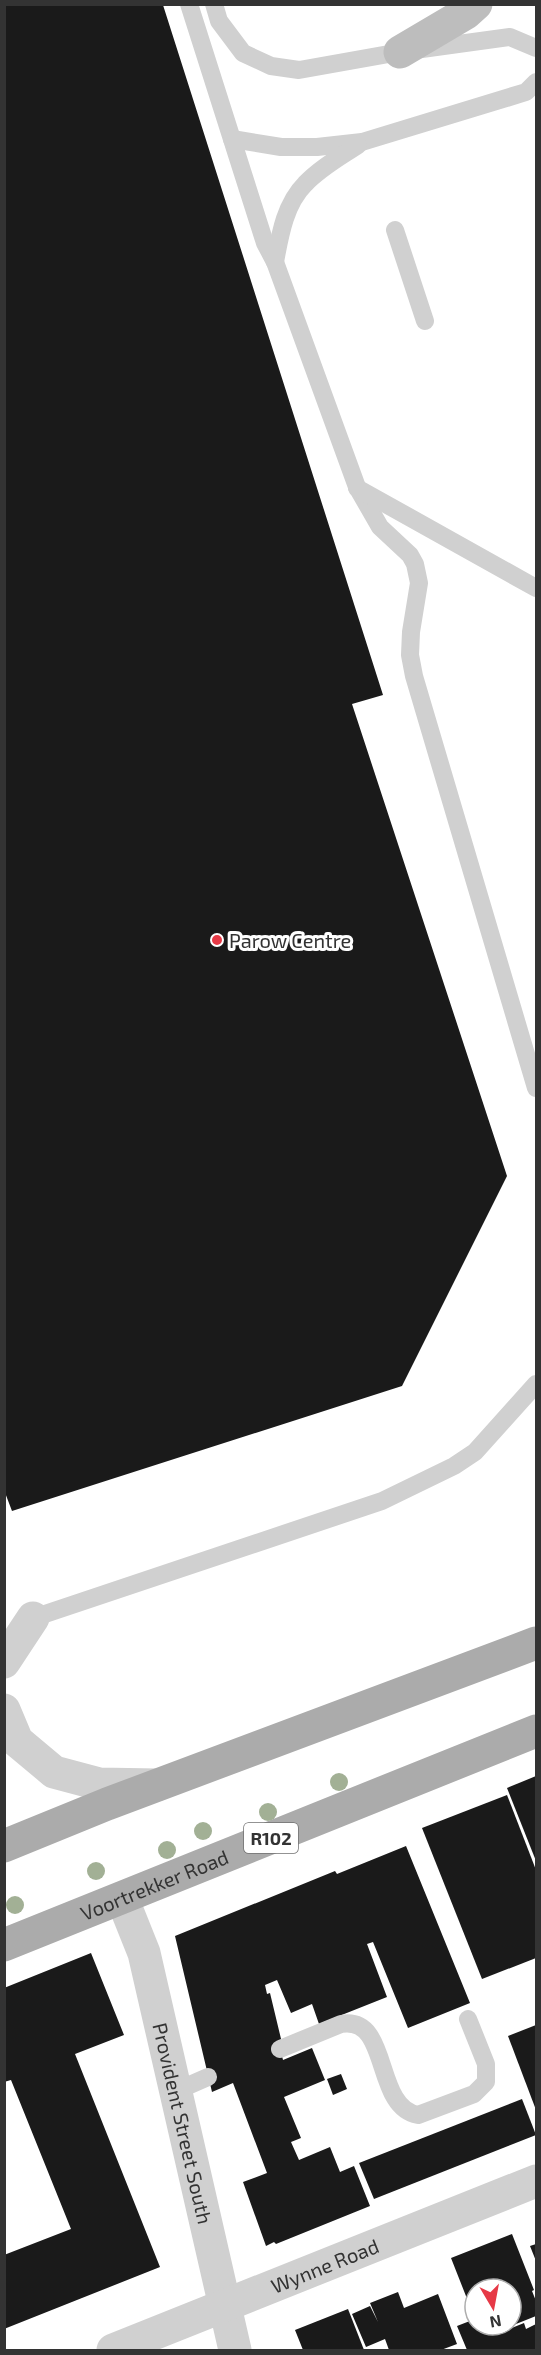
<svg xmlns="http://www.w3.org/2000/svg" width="541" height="2355" viewBox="0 0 541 2355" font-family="'Exo 2',sans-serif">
<rect width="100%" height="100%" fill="#fff"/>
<!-- building -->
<g fill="#1a1a1a">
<path d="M 4,5 L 163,5 L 383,695 L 352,704 L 507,1176 L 402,1386 L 12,1511 L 4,1490 Z"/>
<path d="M 536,1776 L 536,1861 L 507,1788 Z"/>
<path d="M 507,1795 L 536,1870 L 536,1958 L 482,1979 L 422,1828 Z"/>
<path d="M 406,1846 L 470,2003 L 408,2028 L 373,1942 L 367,1944 L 387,1997 L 319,2024 L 312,2004 L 291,2013 L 277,1980 L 265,1985 L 267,1994 L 270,1993 L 282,2043 L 279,2044 L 283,2060 L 312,2048 L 325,2080 L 284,2097 L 301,2138 L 291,2142 L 299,2160 L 330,2147 L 340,2172 L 354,2166 L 370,2206 L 276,2244 L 274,2242 L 266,2246 L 243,2182 L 267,2173 L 233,2083 L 212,2092 L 175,1936 L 335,1871 L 337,1874 Z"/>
<path d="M 91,1953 L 124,2035 L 75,2054 L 160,2267 L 4,2329 L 4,2255 L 71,2229 L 11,2080 L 4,2082 L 4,1988 Z"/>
<path d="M 536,2025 L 536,2110 L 508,2036 Z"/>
<path d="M 341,2074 L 347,2089 L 333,2095 L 327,2079 Z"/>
<path d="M 522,2099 L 536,2135 L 374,2199 L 359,2163 Z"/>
<path d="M 512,2234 L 534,2290 L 532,2291 L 536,2301 L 536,2316 L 511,2326 L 511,2289 L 475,2289 L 475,2325 L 491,2325 L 495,2335 L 524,2323 L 526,2329 L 536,2324 L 536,2350 L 467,2350 L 457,2326 L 475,2319 L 451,2258 Z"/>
<path d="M 536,2244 L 536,2261 L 530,2246 Z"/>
<path d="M 398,2292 L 404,2308 L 438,2294 L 457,2344 L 441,2350 L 389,2350 L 385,2339 L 366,2347 L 352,2314 L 370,2306 L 378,2322 L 370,2303 Z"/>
<path d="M 348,2309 L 364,2350 L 303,2350 L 295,2330 Z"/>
</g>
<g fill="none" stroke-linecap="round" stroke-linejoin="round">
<!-- service -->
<g stroke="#d0d0d0" stroke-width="18">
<path d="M 189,4 L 265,243 L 275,262 L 357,487 L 380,527 L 410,555 L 415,564 L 419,583 L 411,632 L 410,655 L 414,676 L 536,1088"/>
<path d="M 214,4 L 219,21 L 243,53 L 271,66 L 299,70 L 400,52 L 510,37 L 536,48"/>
<path d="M 232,139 L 281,147 L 317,147 L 362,142 L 526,92 L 536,82"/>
<path d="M 395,230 L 425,321"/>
<path d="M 275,262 C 280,235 285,204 305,184 C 320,168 340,157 358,145"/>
<path d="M 357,488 L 536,588"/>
<path d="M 33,1618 L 382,1501 L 454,1466 L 475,1452 L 536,1384"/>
<path d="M 280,2049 L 341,2024 C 391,2015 373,2107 418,2115 L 474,2094 L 486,2082 L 486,2064 L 468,2019"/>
<path d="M 176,2091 L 208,2077"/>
</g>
<!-- minor -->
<g stroke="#d0d0d0" stroke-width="33">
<path d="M 4,1662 L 33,1618"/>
<path d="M 4,1710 L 17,1741 L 54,1772 L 99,1784 L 157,1785"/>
<path id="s1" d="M 122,1898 L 144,1953 L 235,2350"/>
<path id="s2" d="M 113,2350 L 536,2181"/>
</g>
<!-- secondary -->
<path stroke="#bdbdbd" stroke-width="33" d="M 400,52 L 466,13 L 476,4"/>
<!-- primary -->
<g stroke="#ababab" stroke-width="33">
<path d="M 4,1846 L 107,1804 L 536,1643"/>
<path id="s3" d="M 4,1945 L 536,1731"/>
</g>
</g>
<!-- trees -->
<g fill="#a2b095">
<circle cx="339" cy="1782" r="9"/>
<circle cx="268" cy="1812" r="9"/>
<circle cx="203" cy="1831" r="9"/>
<circle cx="167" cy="1850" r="9"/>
<circle cx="96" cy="1871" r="9"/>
<circle cx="15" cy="1905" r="9"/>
</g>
<!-- markers -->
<circle fill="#e63946" stroke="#fff" stroke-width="2" cx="217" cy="940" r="6"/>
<g text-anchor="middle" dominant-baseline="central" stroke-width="6" stroke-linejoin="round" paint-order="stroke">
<!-- shield labels -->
<rect fill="#fff" stroke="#707070" stroke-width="1.5" x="244" y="1823" width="54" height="30" rx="4.5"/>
<g font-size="18" font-weight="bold" fill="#333">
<text x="271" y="1838">R102</text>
</g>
<!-- poi labels -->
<g font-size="20" fill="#333" stroke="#fff" text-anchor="start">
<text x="229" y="940">Parow Centre</text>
</g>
<!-- street labels -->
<g font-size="20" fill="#333" stroke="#fff">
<text stroke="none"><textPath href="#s3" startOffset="162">Voortrekker Road</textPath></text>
<text stroke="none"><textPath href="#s1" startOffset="234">Provident Street South</textPath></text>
<text stroke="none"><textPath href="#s2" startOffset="228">Wynne Road</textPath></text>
</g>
</g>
<!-- border -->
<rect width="541" height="2355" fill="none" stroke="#333333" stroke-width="12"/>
<!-- north arrow -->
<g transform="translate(493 2307) rotate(170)"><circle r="28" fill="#ffffff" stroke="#adadad" stroke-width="1.5"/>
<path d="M0-4.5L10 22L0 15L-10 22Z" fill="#e63946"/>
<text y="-9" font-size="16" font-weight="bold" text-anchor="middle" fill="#333333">N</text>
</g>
</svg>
